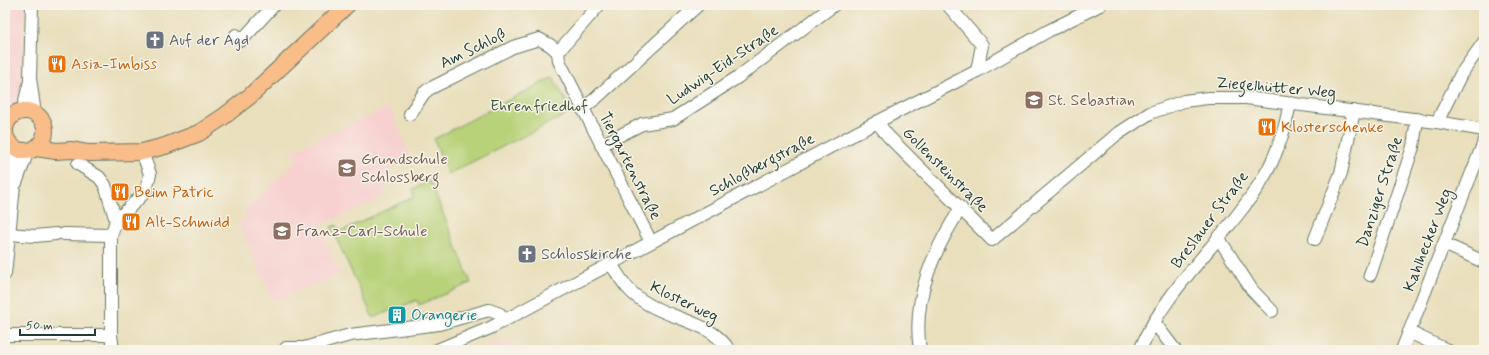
<svg xmlns="http://www.w3.org/2000/svg" width="1489" height="355" viewBox="0 0 1489 355" font-family="Mynerve,sans-serif">
<rect width="100%" height="100%" fill="#f7f3e8"/>
<filter id="ink" filterUnits="userSpaceOnUse"><feTurbulence type="fractalNoise" baseFrequency=".025" numOctaves="2"/><feDisplacementMap in="SourceGraphic" scale="8" xChannelSelector="R" yChannelSelector="G"/><feConvolveMatrix kernelMatrix="1 2 1 2 8 2 1 2 1" color-interpolation-filters="sRGB"/></filter>
<filter id="wash" filterUnits="userSpaceOnUse"><feTurbulence type="fractalNoise" baseFrequency=".012" numOctaves="4" result="noise"/><feDisplacementMap in="SourceGraphic" scale="16" xChannelSelector="R" yChannelSelector="G"/><feGaussianBlur stdDeviation="0.9" result="paint"/><feColorMatrix in="noise" values="0 0 0 0 0 0 0 0 0 0 0 0 0 0 0 0 0 1.4 0 .05"/><feComposite in="paint" operator="in"/></filter>
<g filter="url(#wash)">
<rect width="100%" height="100%" fill="#e9dfbc"/>
<!-- built -->
<g fill="#f7d0d0">
<path d="M 5,5 L 25,5 L 20,96 L 15,106 L 5,112 Z"/>
<path d="M 389,107 L 409,151 L 407,161 L 387,171 L 390,178 L 385,181 L 384,197 L 319,226 L 340,274 L 273,301 L 238,222 L 246,218 L 245,210 L 297,161 L 291,151 Z"/>
<path d="M 507,339 L 514,350 L 474,350 Z"/>
</g>
<!-- green -->
<g fill="#b7d278" stroke="#6b8856">
<path d="M 553,77 L 572,112 L 448,174 L 434,139 Z"/>
<path d="M 430,181 L 471,283 L 419,305 L 417,300 L 373,318 L 331,227 L 336,225 L 339,232 L 415,196 L 413,189 Z"/>
</g>
</g>
<g filter="url(#ink)">
<g fill="none" stroke-linecap="round" stroke-linejoin="round">
<defs>
<g id="minor">
<path d="M 32,5 L 30,78 L 35,114"/>
<path d="M 599,5 L 558,52 L 559,61 L 651,242"/>
<path d="M 948,5 L 982,45 L 977,71"/>
<path d="M 236,35 L 242,40 L 274,5"/>
<path d="M 582,109 L 595,99 L 698,5"/>
<path d="M 22,112 L 30,81"/>
<path d="M 410,114 L 424,93 L 429,89 L 513,47 L 539,39 L 550,45 L 558,52"/>
<path d="M 877,122 L 888,136 L 992,240 L 1116,135 L 1150,113 L 1184,101 L 1208,98 L 1246,98 L 1437,122 L 1484,130"/>
<path d="M 1437,122 L 1461,74 L 1484,42"/>
<path d="M 601,145 L 642,124 L 673,119 L 738,77 L 834,5"/>
<path d="M 78,164 L 99,177 L 105,185 L 116,221"/>
<path d="M 16,183 L 28,151"/>
<path d="M 8,234 L 35,236 L 56,234"/>
<path d="M 64,234 L 111,235"/>
<path d="M 1218,237 L 1252,290 L 1272,311"/>
<path d="M 1315,239 L 1341,173 L 1354,111"/>
<path d="M 1444,244 L 1484,262"/>
<path d="M 611,264 C 620,278 628,292 643,301 C 670,320 710,320 729,350"/>
<path d="M 5,274 L 14,186 L 14,148"/>
<path d="M 1370,275 L 1413,147 L 1417,119"/>
<path d="M 1154,322 L 1175,350"/>
<path d="M 1409,332 L 1447,350"/>
<path d="M 5,335 L 111,335"/>
<path d="M 286,348 L 304,348 L 350,335 L 439,324 L 489,310 L 500,314 L 504,320"/>
<path d="M 113,350 L 111,335 L 111,235 L 116,221 L 146,191 L 150,174 L 142,152"/>
<path d="M 437,350 L 490,328 L 877,122 L 977,71 L 1048,31 L 1100,5"/>
<path d="M 920,350 C 912,298 933,251 961,208"/>
<path d="M 1140,350 C 1167,285 1226,239 1262,180 C 1277,156 1285,130 1290,103"/>
<path d="M 1402,350 L 1484,142"/>
</g>
<g id="major">
<circle cx="25" cy="131" r="20"/>
<path d="M 36,148 L 56,151 L 72,150 L 88,153 L 142,152 L 165,146 L 199,133 L 223,117 L 250,96 L 347,5"/>
</g>
</defs>
<!-- minor casing -->
<use href="#minor" stroke="#667664" stroke-width="14"/>
<!-- major casing -->
<use href="#major" stroke="#667664" stroke-width="18"/>
<!-- minor -->
<use href="#minor" stroke="#fff" stroke-width="12"/>
<!-- major -->
<use href="#major" stroke="#f8bd89" stroke-width="16"/>
</g>
</g>
<!-- icons -->
<defs>
<symbol id="church-square" viewBox="-11 -11 22 22"><rect x="-9" y="-9" width="18" height="18" rx="4" fill="#6b7280" stroke="#f7f3e8"/><path d="M-1.2-6h2.4v3.5h3.3v2.4h-3.3V6h-2.4V-.1h-3.3v-2.4h3.3Z" fill="#fff"/></symbol>
<symbol id="restaurant-square" viewBox="-11 -11 22 22"><rect x="-9" y="-9" width="18" height="18" rx="4" fill="#e8710a" stroke="#f7f3e8"/><path d="M-5-6h1v4h1v-4h1v4h1v-4h1v5L-1.5 .5V6h-2V.5L-5-1ZM5-6V6H3V1.5H1.5Q1.5-4 5-6Z" fill="#fff"/></symbol>
<symbol id="school-square" viewBox="-11 -11 22 22"><rect x="-9" y="-9" width="18" height="18" rx="4" fill="#8d6e63" stroke="#f7f3e8"/><path d="M0-5L7-2L0 1L-7-2ZM-4 1L0 2.5L4 1V4Q0 6-4 4Z" fill="#fff"/></symbol>
<symbol id="building-square" viewBox="-11 -11 22 22"><rect x="-9" y="-9" width="18" height="18" rx="4" fill="#0f9aa8" stroke="#f7f3e8"/><path d="M-4-6H4V6H1V3H-1V6H-4ZM-2.5-4.3h1.7v1.8h-1.7ZM.8-4.3h1.7v1.8H.8ZM-2.5-1h1.7V.8h-1.7ZM.8-1h1.7V.8H.8Z" fill="#fff"/></symbol>
</defs>
<g fill-rule="evenodd">
<use href="#church-square" x="144" y="29" width="22" height="22"/>
<use href="#restaurant-square" x="46" y="53" width="22" height="22"/>
<use href="#school-square" x="1023" y="89" width="22" height="22"/>
<use href="#restaurant-square" x="1256" y="116" width="22" height="22"/>
<use href="#school-square" x="336" y="157" width="22" height="22"/>
<use href="#restaurant-square" x="109" y="181" width="22" height="22"/>
<use href="#restaurant-square" x="120" y="211" width="22" height="22"/>
<use href="#school-square" x="271" y="220" width="22" height="22"/>
<use href="#church-square" x="516" y="243" width="22" height="22"/>
<use href="#building-square" x="386" y="304" width="22" height="22"/>
</g>
<g text-anchor="middle" dominant-baseline="central" stroke-width="3" stroke-linejoin="round" paint-order="stroke">
<!-- worship labels -->
<g font-size="16" fill="#5b616d" stroke="#f7f3e8" text-anchor="start">
<text x="169" y="40">Auf der Agd</text>
<text x="541" y="254">Schlosskirche</text>
</g>
<!-- street labels -->
<g font-size="16" fill="#1f3d34" stroke="#f7f3e8">
<text transform="translate(473 49) rotate(-26)">Am Schloß</text>
<text transform="translate(723 65) rotate(-34)">Ludwig-Eid-Straße</text>
<text transform="translate(1276 88) rotate(5)">Ziegelhütter Weg</text>
<text transform="translate(762 165) rotate(-28)">Schloßbergstraße</text>
<text transform="translate(630 166) rotate(63)">Tiergartenstraße</text>
<text transform="translate(945 170) rotate(45)">Gollensteinstraße</text>
<text transform="translate(1380 192) rotate(-72)">Danziger Straße</text>
<text transform="translate(1210 220) rotate(-53)">Breslauer Straße</text>
<text transform="translate(1428 240) rotate(-69)">Kahlhecker Weg</text>
<text transform="translate(684 302) rotate(26)">Klosterweg</text>
</g>
<!-- food labels -->
<g font-size="16" fill="#c56008" stroke="#f7f3e8" text-anchor="start">
<text x="71" y="64">Asia-Imbiss</text>
<text x="1281" y="127">Klosterschenke</text>
<text x="134" y="192">Beim Patric</text>
<text x="145" y="222">Alt-Schmidd</text>
</g>
<!-- education labels -->
<g font-size="16" fill="#785e54" stroke="#f7f3e8" text-anchor="start">
<text x="1048" y="100">St. Sebastian</text>
<text x="361" y="159">Grundschule<tspan x="361" dy="18">Schlossberg</tspan></text>
<text x="296" y="231">Franz-Carl-Schule</text>
</g>
<!-- park labels -->
<g font-size="16" fill="#3d5b42" stroke="#f7f3e8">
<text x="539" y="106">Ehrenfriedhof</text>
</g>
<!-- culture labels -->
<g font-size="16" fill="#0d838f" stroke="#f7f3e8" text-anchor="start">
<text x="411" y="315">Orangerie</text>
</g>
</g>
<!-- margin -->
<rect width="1489" height="355" fill="none" stroke="#f7f3e8" stroke-width="20"/>
<!-- scale -->
<path d="M20 329v6h75v-6" fill="none" stroke="#1f3d34" stroke-width="2"/>
<text x="26" y="329" font-size="12" fill="#1f3d34" stroke="#f7f3e8" stroke-width="3" paint-order="stroke">50 m</text>
</svg>
